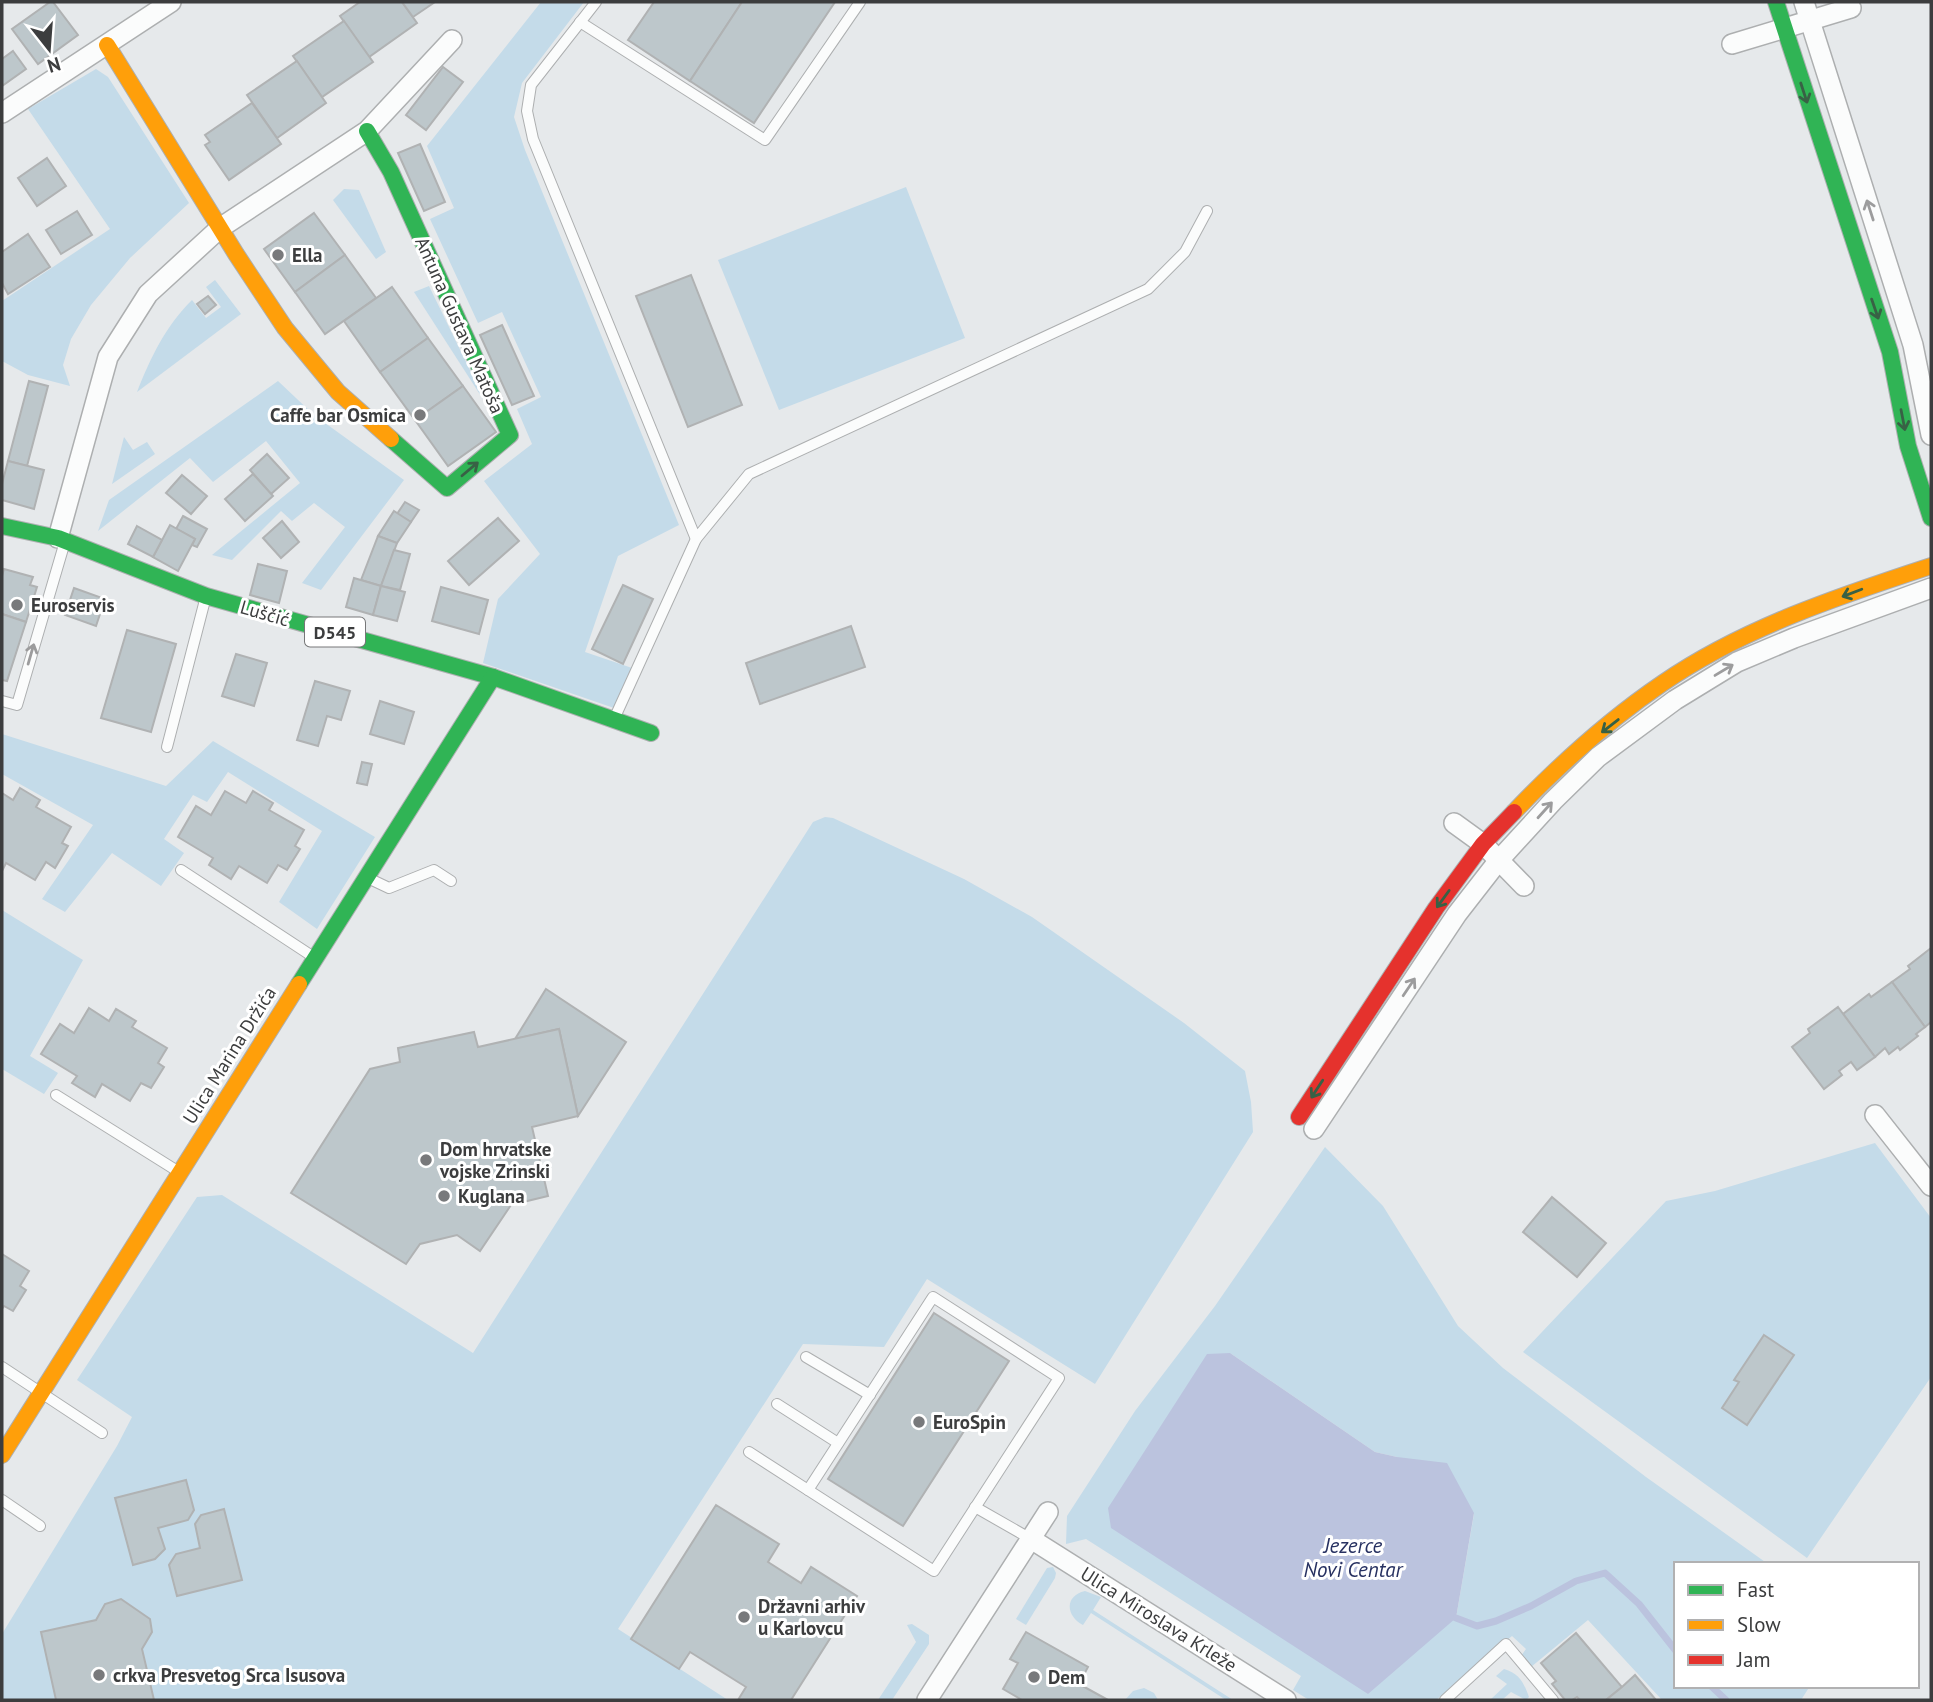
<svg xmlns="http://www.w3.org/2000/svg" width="1933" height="1702" viewBox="0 0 1933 1702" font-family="'PT Sans',sans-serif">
<rect width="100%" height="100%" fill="#e6e9eb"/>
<!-- green -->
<g fill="#c4dbe9" fill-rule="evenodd">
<path d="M 541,2 L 584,2 L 522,83 L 514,117 L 525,150 L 679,525 L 618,556 L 585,652 L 632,668 L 614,708 L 483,663 L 498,599 L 540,554 L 484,481 L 532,444 L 517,409 L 541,397 L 502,312 L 478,323 L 430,219 L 454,208 L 427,146 Z"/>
<path d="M 96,69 L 108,77 L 189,203 L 130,258 L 91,305 L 71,339 L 63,365 L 70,386 L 28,375 L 2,361 L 2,301 L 110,229 L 28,109 Z"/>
<path d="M 906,187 L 965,338 L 779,410 L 718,260 Z"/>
<path d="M 344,189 L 359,190 L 386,252 L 376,259 L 333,200 Z"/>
<path d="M 215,280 L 241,314 L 137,392 C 151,357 165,327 192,300 L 206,318 L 221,307 L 206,287 Z"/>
<path d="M 429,286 L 488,407 L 414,292 Z"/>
<path d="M 278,381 L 314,415 L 404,480 L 321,590 L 302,583 L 345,527 L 314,503 L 292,521 L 281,511 L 232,560 L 212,555 L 300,483 L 266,441 L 213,482 L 190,458 L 98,531 L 109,500 Z"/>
<path d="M 124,437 L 133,450 L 147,442 L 155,454 L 112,484 Z"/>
<path d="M 2,734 L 166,786 L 213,741 L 375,837 L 317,929 L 279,902 L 322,831 L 228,772 L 207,802 L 193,795 L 164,839 L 184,853 L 161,886 L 112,853 L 65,912 L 42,899 L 93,825 L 2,774 Z"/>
<path d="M 825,817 L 833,818 L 964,879 L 1032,917 L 1184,1023 L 1245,1071 L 1251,1102 L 1253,1132 L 1095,1384 L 927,1279 L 884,1347 L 803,1344 L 618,1629 L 728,1700 L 2,1700 L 2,1634 L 117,1446 L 132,1417 L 77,1380 L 197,1197 L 222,1195 L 473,1353 L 813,822 Z"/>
<path d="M 2,910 L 83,960 L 30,1056 L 58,1073 L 44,1094 L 2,1069 Z"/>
<path d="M 1875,1143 L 1931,1218 L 1931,1377 L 1807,1558 L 1523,1352 L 1666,1201 L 1715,1191 Z"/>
<path d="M 1325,1147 L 1383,1206 L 1458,1326 L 1503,1368 L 1646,1477 L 1768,1564 L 1676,1564 L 1676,1686 L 1810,1686 L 1801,1700 L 1662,1700 L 1588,1620 L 1531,1667 L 1521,1656 L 1526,1649 L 1512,1636 L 1436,1700 L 1309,1700 L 1293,1690 L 1301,1676 L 1086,1539 L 1066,1544 L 1067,1516 L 1135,1411 L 1215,1306 ZM 1230,1353 L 1375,1452 L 1397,1457 L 1474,1514 L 1456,1618 Z"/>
<path d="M 1053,1567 L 1056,1573 L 1055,1578 L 1026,1625 L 1016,1619 L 1047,1568 Z"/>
<path d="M 1085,1591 L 1101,1597 L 1093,1610 L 1233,1700 L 1226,1700 L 1091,1613 L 1083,1625 C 1066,1616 1064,1596 1085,1591 Z"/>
<path d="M 912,1624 L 929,1635 L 929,1644 L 892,1700 L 878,1700 L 916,1642 L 907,1625 Z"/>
<path d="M 1504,1669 C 1519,1673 1524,1683 1529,1697 L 1526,1700 L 1511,1692 L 1502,1700 L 1490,1700 L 1507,1684 L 1496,1676 Z"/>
<path d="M 1144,1688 L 1154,1693 L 1158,1700 L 1125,1700 L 1133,1691 Z"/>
</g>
<!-- water -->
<path fill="#bbc3de" d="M 1230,1353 L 1375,1452 L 1397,1457 L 1447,1463 L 1474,1513 L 1456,1618 L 1368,1694 L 1111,1528 L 1108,1508 L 1207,1354 Z"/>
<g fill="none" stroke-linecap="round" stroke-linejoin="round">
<!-- stream -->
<g stroke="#bbc3de" stroke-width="7">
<path d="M 1456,1618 L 1477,1626 L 1496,1621 L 1531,1606 L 1576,1581 L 1605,1573 L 1639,1604 L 1676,1651"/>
<path d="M 1711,1686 L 1726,1700"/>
</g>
</g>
<!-- building -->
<g fill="#bdc7cb" stroke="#b0b2b3" stroke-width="2">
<path d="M 50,2 L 53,2 L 78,35 L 38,64 L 12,29 Z"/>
<path d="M 360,2 L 402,2 L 417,23 L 369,57 L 340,16 Z"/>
<path d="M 402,2 L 435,2 L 413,17 Z"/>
<path d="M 654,2 L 742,2 L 690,81 L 628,40 Z"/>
<path d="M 742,2 L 835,2 L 754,123 L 690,81 Z"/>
<path d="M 344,21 L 373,62 L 322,97 L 293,56 Z"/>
<path d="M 13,51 L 26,69 L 2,86 L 2,59 Z"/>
<path d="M 297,61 L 326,103 L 277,138 L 247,95 Z"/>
<path d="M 443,67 L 463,82 L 426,130 L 406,115 Z"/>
<path d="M 252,103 L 281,144 L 229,180 L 205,145 L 210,142 L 205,135 Z"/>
<path d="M 420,144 L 445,202 L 424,211 L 398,153 Z"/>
<path d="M 47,158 L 66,186 L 37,206 L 18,178 Z"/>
<path d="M 77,211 L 92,235 L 61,254 L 46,230 Z"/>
<path d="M 314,213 L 345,255 L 295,292 L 264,249 Z"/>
<path d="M 28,234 L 50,267 L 8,294 L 2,283 L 2,252 Z"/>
<path d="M 345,255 L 376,298 L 325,334 L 295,292 Z"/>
<path d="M 691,275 L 742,405 L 688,427 L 636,296 Z"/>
<path d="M 392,287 L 428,338 L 380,372 L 344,321 Z"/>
<path d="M 208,296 L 216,305 L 205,314 L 197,304 Z"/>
<path d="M 502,325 L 534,396 L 512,405 L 480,335 Z"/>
<path d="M 428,338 L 463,386 L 415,420 L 380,372 Z"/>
<path d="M 29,381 L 48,386 L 27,466 L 8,461 Z"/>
<path d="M 463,386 L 496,432 L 448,466 L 415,420 Z"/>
<path d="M 267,454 L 289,478 L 271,494 L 250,470 Z"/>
<path d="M 8,461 L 44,470 L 34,509 L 2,500 L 2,484 Z"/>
<path d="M 253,474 L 273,496 L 245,521 L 225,499 Z"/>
<path d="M 182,475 L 207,496 L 191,514 L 166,493 Z"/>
<path d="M 405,502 L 419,510 L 411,522 L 397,514 Z"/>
<path d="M 394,511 L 411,522 L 397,543 L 378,536 Z"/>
<path d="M 183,516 L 207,529 L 197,547 L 192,545 L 195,539 L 176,529 Z"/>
<path d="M 498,518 L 519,541 L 469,585 L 448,561 Z"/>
<path d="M 282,521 L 299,542 L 281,558 L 263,538 Z"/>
<path d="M 170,525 L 195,539 L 178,571 L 153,557 Z"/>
<path d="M 137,526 L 162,540 L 153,557 L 128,544 Z"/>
<path d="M 378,536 L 397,543 L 381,586 L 361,580 Z"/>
<path d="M 394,550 L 410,554 L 400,590 L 381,586 Z"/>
<path d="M 258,564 L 287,571 L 279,603 L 250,595 Z"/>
<path d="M 4,569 L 33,577 L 30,585 L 37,587 L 26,622 L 2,614 L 2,576 Z"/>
<path d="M 354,578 L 381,586 L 373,615 L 346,607 Z"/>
<path d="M 623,585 L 653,599 L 623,664 L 592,649 Z"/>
<path d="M 381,586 L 405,592 L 397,621 L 373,615 Z"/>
<path d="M 441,587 L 488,600 L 479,634 L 432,621 Z"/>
<path d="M 74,588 L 105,599 L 96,626 L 65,615 Z"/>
<path d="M 2,614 L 26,622 L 7,681 L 2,680 Z"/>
<path d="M 851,626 L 865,667 L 760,704 L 746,663 Z"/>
<path d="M 127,630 L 176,644 L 151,732 L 101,718 Z"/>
<path d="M 236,654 L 267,663 L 254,706 L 222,696 Z"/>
<path d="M 315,681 L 350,691 L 341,720 L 327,716 L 318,746 L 297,740 Z"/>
<path d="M 380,701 L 414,712 L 404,744 L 370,734 Z"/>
<path d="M 362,762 L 372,764 L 367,785 L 357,783 Z"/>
<path d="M 20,788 L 40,800 L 36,807 L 71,827 L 62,843 L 68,846 L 55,868 L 46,862 L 35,880 L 6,863 L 2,871 L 2,793 L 13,800 Z"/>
<path d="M 225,791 L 246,803 L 253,791 L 273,803 L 269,810 L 304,830 L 295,846 L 300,849 L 287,870 L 278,865 L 267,883 L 239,866 L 231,879 L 209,865 L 213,858 L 178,837 L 196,806 L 211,815 Z"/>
<path d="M 1931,948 L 1931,1022 L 1925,1027 L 1892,982 L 1910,969 L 1908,966 Z"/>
<path d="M 1892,982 L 1925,1027 L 1916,1034 L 1918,1036 L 1900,1050 L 1898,1047 L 1889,1054 L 1885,1048 L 1875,1057 L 1843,1014 L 1869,994 L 1871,997 Z"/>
<path d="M 546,989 L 626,1042 L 578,1116 L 559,1029 L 515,1039 Z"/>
<path d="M 1838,1007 L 1875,1057 L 1857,1070 L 1851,1062 L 1839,1071 L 1842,1075 L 1824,1089 L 1792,1047 L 1810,1033 L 1808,1029 Z"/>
<path d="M 89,1008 L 109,1021 L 116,1009 L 136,1021 L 132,1027 L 167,1048 L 158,1063 L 164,1067 L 151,1088 L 141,1083 L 130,1101 L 102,1084 L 95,1097 L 72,1083 L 77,1076 L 41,1054 L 60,1024 L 74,1033 Z"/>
<path d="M 559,1029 L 578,1116 L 532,1127 L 548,1196 L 511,1205 L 480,1251 L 457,1235 L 420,1244 L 406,1264 L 291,1193 L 370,1069 L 400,1062 L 398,1048 L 474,1032 L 478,1047 Z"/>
<path d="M 1552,1197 L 1606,1243 L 1577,1277 L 1523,1232 Z"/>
<path d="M 2,1254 L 29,1271 L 20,1286 L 26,1290 L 13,1311 L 4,1306 L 2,1309 Z"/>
<path d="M 934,1313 L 1009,1361 L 903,1526 L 828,1479 Z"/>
<path d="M 1764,1335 L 1794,1355 L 1747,1425 L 1722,1408 L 1739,1382 L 1734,1380 Z"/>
<path d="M 186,1480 L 194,1510 L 188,1520 L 158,1528 L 165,1549 L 155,1559 L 133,1565 L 115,1498 Z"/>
<path d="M 716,1505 L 779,1544 L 768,1562 L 801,1583 L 811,1567 L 857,1596 L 791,1700 L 738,1700 L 746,1687 L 690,1652 L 679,1669 L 631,1639 Z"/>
<path d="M 224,1509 L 242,1580 L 177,1596 L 169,1565 L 176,1554 L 200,1548 L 195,1524 L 201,1515 Z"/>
<path d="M 121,1599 L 150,1619 L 152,1632 L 142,1649 L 154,1700 L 56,1700 L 41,1632 L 96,1620 L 105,1604 Z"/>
<path d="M 1026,1632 L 1088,1667 L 1079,1684 L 1108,1700 L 1022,1700 L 1003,1689 L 1018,1663 L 1010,1659 Z"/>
<path d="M 1576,1633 L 1622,1687 L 1606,1700 L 1580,1700 L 1577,1697 L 1572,1700 L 1565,1700 L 1552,1684 L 1556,1681 L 1541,1663 Z"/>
<path d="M 1635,1675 L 1656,1700 L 1606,1700 L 1622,1687 Z"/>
</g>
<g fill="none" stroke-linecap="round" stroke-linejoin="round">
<defs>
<g id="lane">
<path d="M 596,2 L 531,85 L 527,111 L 533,139 L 696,539 L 749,474 L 1148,289 L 1185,252 L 1207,211"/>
<path d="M 580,22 L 765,140 L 860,2"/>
<path d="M 2,701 L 17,705 L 64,545"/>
<path d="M 615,717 L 696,539"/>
<path d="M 167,747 L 205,600"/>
<path d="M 181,870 L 315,958"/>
<path d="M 370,879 L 389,888 L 434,870 L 451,881"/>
<path d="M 56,1095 L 179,1172"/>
<path d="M 933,1297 L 1059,1378 L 934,1571 L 808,1490 Z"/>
<path d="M 806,1357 L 870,1395"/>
<path d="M 2,1367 L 102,1433"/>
<path d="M 777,1404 L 838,1443"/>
<path d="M 749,1452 L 808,1490"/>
<path d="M 2,1500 L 40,1526"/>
<path d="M 975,1507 L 1031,1539"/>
<path d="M 1445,1700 L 1506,1644 L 1553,1700"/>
</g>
<g id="street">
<path d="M 1804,2 L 1913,345 L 1931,435"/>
<path d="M 1732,44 L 1851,8"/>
<path d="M 2,113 L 171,2"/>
<path d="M 58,538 L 108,357 L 148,294 L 220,228 L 367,131 L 452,40"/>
<path d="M 1454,823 L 1483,844 L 1524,886"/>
<path d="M 1875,1115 L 1931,1186"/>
<path d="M 1314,1129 L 1457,914 L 1499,860 L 1553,801 L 1598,757 L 1675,700 L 1737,662 L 1794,638 L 1931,588"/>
<path d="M 1031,1539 L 1286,1700"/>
<path d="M 927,1700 L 1048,1512"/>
</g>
<g id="fast">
<path d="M 1776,2 L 1890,352 L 1908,446 L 1931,518"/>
<path d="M 367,131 L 391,172 L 510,435 L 447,488 L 391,439"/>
<path d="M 2,526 L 58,538 L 206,596 L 493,677 L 651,733"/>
<path d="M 299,984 L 493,677"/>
</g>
<g id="slow">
<path d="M 107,45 L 236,254 L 285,328 L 338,392 L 391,439"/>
<path d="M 1514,812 C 1558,766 1610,719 1663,683 C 1743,628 1839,596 1931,566"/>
<path d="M 2,1455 L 299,984"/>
</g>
<path id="jam" d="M 1299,1117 L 1436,908 L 1483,844 L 1514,812"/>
</defs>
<!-- lane casing -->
<use href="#lane" stroke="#adafb0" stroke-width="12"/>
<!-- street casing -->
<use href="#street" stroke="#adafb0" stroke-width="22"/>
<!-- fast casing -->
<use href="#fast" stroke="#adafb0" stroke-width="18"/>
<!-- slow casing -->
<use href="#slow" stroke="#adafb0" stroke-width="18"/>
<!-- jam casing -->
<use href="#jam" stroke="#adafb0" stroke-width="18"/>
<!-- lane -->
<use href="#lane" stroke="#fbfcfc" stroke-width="10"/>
<!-- street -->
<use href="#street" stroke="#fbfcfc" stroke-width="19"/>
<!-- fast -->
<use href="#fast" stroke="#30b455" stroke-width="16"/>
<!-- slow -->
<use href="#slow" stroke="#ff9f0a" stroke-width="16"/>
<!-- jam -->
<use href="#jam" stroke="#e5322d" stroke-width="16"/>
</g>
<!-- one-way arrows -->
<defs><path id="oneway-shaft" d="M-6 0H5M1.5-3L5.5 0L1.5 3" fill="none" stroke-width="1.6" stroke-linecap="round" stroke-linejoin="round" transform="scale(1.75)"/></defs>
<g stroke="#386145">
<use href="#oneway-shaft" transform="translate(1804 93) rotate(72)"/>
<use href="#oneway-shaft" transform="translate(1875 309) rotate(71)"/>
<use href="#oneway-shaft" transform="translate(1903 420) rotate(79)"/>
<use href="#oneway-shaft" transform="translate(470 469) rotate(-40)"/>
<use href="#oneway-shaft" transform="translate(1852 593) rotate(159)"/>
<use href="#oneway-shaft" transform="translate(1610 726) rotate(142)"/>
<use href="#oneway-shaft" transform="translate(1443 899) rotate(126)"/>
<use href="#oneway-shaft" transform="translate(1317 1089) rotate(123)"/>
</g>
<g stroke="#9c9c9d">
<use href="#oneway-shaft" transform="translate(1870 210) rotate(-108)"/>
<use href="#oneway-shaft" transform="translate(31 654) rotate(-74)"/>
<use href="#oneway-shaft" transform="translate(1724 670) rotate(-31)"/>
<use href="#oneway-shaft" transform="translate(1545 810) rotate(-48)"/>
<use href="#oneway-shaft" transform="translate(1409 987) rotate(-56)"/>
</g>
<!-- markers -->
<g fill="#78797b" stroke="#fff" stroke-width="2.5">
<circle cx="278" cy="255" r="7"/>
<circle cx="420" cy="415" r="7"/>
<circle cx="17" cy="605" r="7"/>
<circle cx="426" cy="1160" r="7"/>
<circle cx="444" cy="1196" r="7"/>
<circle cx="919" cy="1422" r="7"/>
<circle cx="744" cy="1617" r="7"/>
<circle cx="99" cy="1675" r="7"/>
<circle cx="1034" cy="1677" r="7"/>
</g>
<g text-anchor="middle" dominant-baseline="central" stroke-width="6" stroke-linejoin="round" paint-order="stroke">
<!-- shield labels -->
<rect fill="#fff" stroke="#767778" stroke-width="2" x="305" y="617.5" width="60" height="29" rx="5"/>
<g font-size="18" font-weight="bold" fill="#3c3d3e">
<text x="335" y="632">D545</text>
</g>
<!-- poi labels -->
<g font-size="19" font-weight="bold" fill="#3c3d3e" stroke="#fff" text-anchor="start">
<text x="292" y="255">Ella</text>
<text x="406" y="415" text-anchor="end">Caffe bar Osmica</text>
<text x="31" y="605">Euroservis</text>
<text x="440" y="1149">Dom hrvatske<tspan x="440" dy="22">vojske Zrinski</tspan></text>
<text x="458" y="1196">Kuglana</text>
<text x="933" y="1422">EuroSpin</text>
<text x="758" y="1606">Državni arhiv<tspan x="758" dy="22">u Karlovcu</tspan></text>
<text x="113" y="1675">crkva Presvetog Srca Isusova</text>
<text x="1048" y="1677">Dem</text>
</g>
<!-- street labels -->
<g font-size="19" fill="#3c3d3e" stroke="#fff">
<text transform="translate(460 325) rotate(66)">Antuna Gustava Matoša</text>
<text transform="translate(265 613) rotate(16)">Luščić</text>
<text transform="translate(229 1055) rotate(-58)">Ulica Marina Držića</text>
<text transform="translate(1159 1619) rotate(32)">Ulica Miroslava Krleže</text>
</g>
<!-- water labels -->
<g font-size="21" font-style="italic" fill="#273161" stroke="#fff">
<text x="1353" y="1545">Jezerce<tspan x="1353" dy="24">Novi Centar</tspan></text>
</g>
</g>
<!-- border -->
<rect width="1933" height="1702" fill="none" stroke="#3c3d3e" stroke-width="7"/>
<!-- legend -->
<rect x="1674" y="1562" width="245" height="126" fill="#ffffff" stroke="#b1b1b2" stroke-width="2"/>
<rect x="1688" y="1585" width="35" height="10" fill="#30b455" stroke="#b1b1b2" stroke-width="2"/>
<text x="1737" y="1597" font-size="21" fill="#3c3d3e">Fast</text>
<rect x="1688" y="1620" width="35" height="10" fill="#ff9f0a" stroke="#b1b1b2" stroke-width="2"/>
<text x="1737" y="1632" font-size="21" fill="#3c3d3e">Slow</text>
<rect x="1688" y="1655" width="35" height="10" fill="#e5322d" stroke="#b1b1b2" stroke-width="2"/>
<text x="1737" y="1667" font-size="21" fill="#3c3d3e">Jam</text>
<!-- north arrow -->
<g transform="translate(49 49) rotate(163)" stroke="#ffffff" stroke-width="5" paint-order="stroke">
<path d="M0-5L12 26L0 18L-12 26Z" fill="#3c3d3e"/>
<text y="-10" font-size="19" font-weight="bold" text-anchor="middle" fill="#3c3d3e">N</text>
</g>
</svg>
